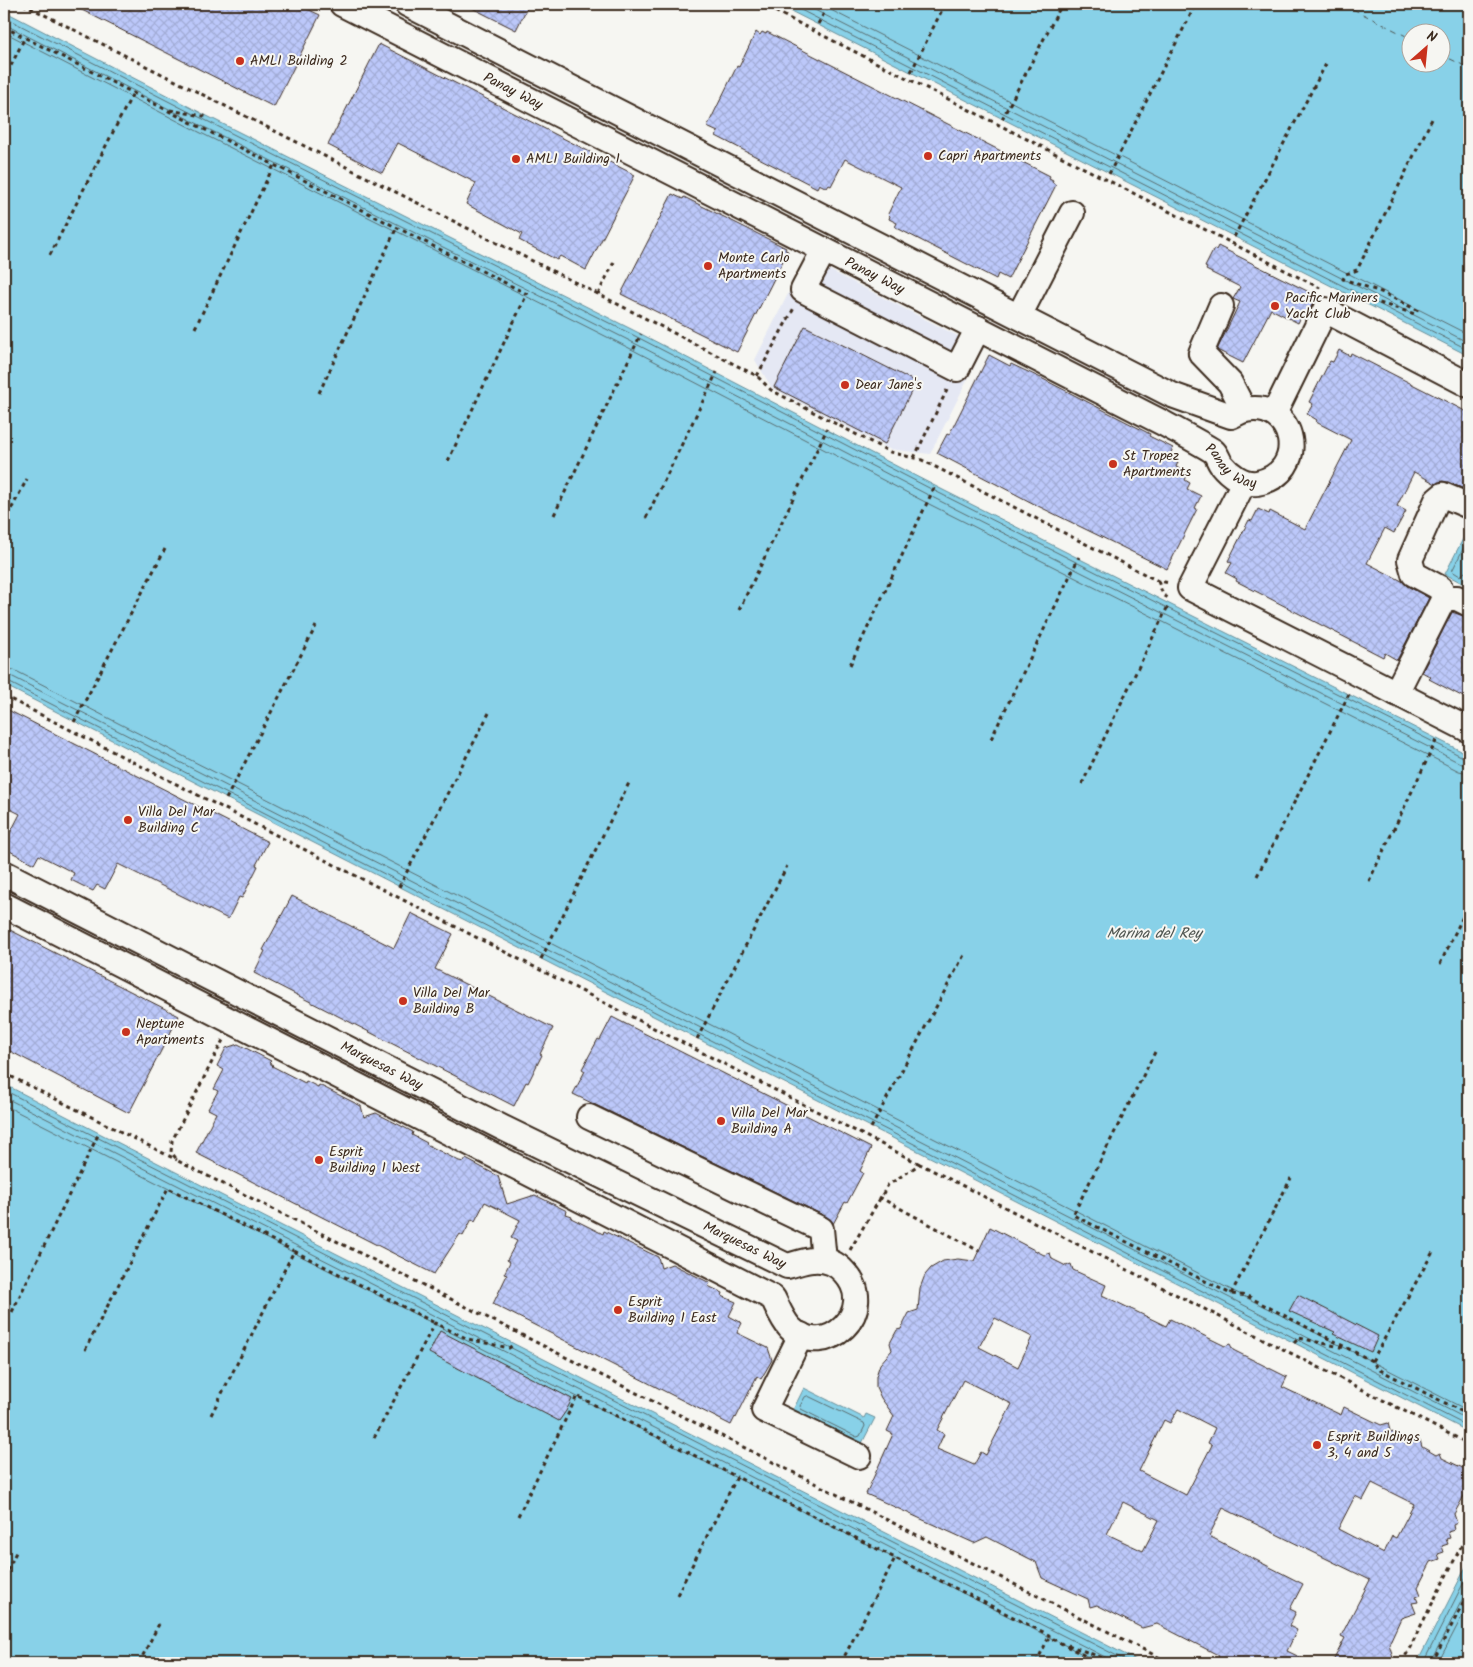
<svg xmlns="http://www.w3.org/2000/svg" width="1473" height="1667" viewBox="0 0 1473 1667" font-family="Kalam,sans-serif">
<defs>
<pattern id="building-cross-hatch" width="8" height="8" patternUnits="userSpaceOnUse" patternTransform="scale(1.25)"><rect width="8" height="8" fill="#bcc8fa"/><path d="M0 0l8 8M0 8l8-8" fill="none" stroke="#a2acd6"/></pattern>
</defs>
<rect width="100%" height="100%" fill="#f6f6f2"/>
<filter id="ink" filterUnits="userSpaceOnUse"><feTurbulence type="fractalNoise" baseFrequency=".02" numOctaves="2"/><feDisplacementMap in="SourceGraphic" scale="10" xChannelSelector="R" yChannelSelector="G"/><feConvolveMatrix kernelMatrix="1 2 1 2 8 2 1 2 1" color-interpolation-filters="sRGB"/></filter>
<g filter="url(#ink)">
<!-- built -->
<path fill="#e5e8f4" d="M 806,258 L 983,349 L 930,454 L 889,449 L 772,388 L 755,360 Z"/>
<!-- water -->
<g fill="#88d1e8" stroke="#698e97" fill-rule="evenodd">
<path d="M 777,4 L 1469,4 L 1469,356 ZM 1410,32 L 1440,32 L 1440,62 L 1410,62 Z"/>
<path d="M 4,11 L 209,117 L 641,334 L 935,486 L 1469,755 L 1469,1432 L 4,685 Z"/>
<path d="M 1467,531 L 1469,532 L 1469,572 L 1464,584 L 1445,574 Z"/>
<path d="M 4,1084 L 99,1133 L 1142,1663 L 4,1663 Z"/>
<path d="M 804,1388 L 864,1418 L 866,1414 L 875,1418 L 861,1445 L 793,1410 Z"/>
<path d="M 1469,1561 L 1469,1663 L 1417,1663 Z"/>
</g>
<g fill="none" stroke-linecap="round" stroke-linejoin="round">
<!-- shore -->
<g stroke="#5a6d6f" stroke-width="1">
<path d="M 789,4 L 1469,350"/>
<path d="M 803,4 L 1469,343"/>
<path d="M 819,4 L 1469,335"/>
<path d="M 4,17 L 207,121 L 639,338 L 933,490 L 1465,758 L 1469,759"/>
<path d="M 4,24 L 204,127 L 636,344 L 930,496 L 1462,764 L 1469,765"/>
<path d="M 4,32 L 201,133 L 633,350 L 927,503 L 1459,771 L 1469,773"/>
<path d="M 1469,537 L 1452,571 L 1460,576 L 1465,572 L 1469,572"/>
<path d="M 4,668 L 14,670 L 1469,1411"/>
<path d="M 4,675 L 11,676 L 1469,1420"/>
<path d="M 4,681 L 8,682 L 1469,1427"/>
<path d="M 4,1090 L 1131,1663"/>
<path d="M 4,1097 L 1117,1663"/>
<path d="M 4,1105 L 1100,1663"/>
<path d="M 808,1396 L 864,1423 L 865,1426 L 860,1436 L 857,1437 L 801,1409 L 800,1406 L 805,1397 Z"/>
<path d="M 1423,1663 L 1469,1572"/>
<path d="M 1430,1663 L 1469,1586"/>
<path d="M 1438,1663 L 1469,1603"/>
</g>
<!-- ferry -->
<g stroke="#4e5450" stroke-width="1" stroke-dasharray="6 5" stroke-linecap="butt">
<path d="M 1343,4 L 1410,38"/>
<path d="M 1440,54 L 1469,68"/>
</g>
</g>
<!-- building -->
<g fill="url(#building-cross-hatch)" stroke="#3b2a1e" fill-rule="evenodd">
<path d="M 70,4 L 297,4 L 320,15 L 274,107 Z"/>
<path d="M 464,4 L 529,4 L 516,30 Z"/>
<path d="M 756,32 L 760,35 L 762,32 L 766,34 L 767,32 L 1050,176 L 1049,178 L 1053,180 L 1052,182 L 1056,185 L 1008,279 L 998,274 L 996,279 L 895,227 L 897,223 L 889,219 L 890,216 L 888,214 L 901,187 L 845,159 L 831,186 L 829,185 L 827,188 L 819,184 L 817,188 L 716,136 L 718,132 L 707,127 L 737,66 L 739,67 Z"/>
<path d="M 379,44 L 635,175 L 586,270 L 560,256 L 557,260 L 519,240 L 522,234 L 466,204 L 476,183 L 398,143 L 382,173 L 328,145 Z"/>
<path d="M 672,194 L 683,199 L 684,197 L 786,248 L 785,250 L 788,251 L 737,352 L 621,294 Z"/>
<path d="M 1218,246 L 1313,294 L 1313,295 L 1316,297 L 1305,319 L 1301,317 L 1298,323 L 1271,309 L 1243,363 L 1217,350 L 1240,302 L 1233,299 L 1240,287 L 1206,270 L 1207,268 L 1205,267 L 1214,249 L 1216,250 Z"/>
<path d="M 805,326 L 916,382 L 885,444 L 774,387 Z"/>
<path d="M 1339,350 L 1350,356 L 1351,353 L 1469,413 L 1469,491 L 1448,482 L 1442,481 L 1436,484 L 1414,472 L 1397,506 L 1406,511 L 1394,533 L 1385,528 L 1367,563 L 1402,581 L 1407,586 L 1429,598 L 1397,660 L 1385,653 L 1383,657 L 1236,581 L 1237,579 L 1226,573 L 1232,563 L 1228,561 L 1249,520 L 1252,521 L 1258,509 L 1269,514 L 1270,511 L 1305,529 L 1351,440 L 1316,422 L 1317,420 L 1307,414 L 1313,404 L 1309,402 L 1330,361 L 1333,362 Z"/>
<path d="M 989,355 L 1010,366 L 1011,364 L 1041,378 L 1150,434 L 1149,436 L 1173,448 L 1169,457 L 1178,462 L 1176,467 L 1186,472 L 1184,474 L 1187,476 L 1185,480 L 1190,483 L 1187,489 L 1201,496 L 1195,508 L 1197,509 L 1167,569 L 1040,507 L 937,453 L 947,434 L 949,435 Z"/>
<path d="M 1452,612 L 1469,618 L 1469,700 L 1429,679 L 1431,677 L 1422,672 Z"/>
<path d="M 4,708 L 268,842 L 256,865 L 258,866 L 242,898 L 239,897 L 228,919 L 118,864 L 105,889 L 97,885 L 93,891 L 71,880 L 74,873 L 39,855 L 34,864 L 4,848 L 4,845 L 20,814 L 4,806 Z"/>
<path d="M 292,896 L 394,948 L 411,913 L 453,934 L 435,969 L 553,1028 L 540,1054 L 542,1055 L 528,1083 L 526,1082 L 514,1106 L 254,973 L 265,951 L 263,950 Z"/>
<path d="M 10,930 L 179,1016 L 129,1113 L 4,1048 L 4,942 Z"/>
<path d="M 612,1017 L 871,1148 L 860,1171 L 863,1173 L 847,1203 L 845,1202 L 833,1224 L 827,1217 L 573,1094 L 585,1071 L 582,1069 L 598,1039 L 600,1040 Z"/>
<path d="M 238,1044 L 271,1061 L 269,1063 L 273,1065 L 272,1066 L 305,1083 L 306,1081 L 318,1087 L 319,1085 L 361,1106 L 364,1117 L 376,1113 L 413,1132 L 412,1135 L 427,1143 L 426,1144 L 459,1161 L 464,1162 L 466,1159 L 498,1176 L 507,1204 L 535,1195 L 567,1211 L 566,1214 L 572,1216 L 571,1218 L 603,1234 L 604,1231 L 658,1257 L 661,1268 L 672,1264 L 710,1283 L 708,1286 L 723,1293 L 722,1296 L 736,1302 L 729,1316 L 742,1323 L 737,1333 L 768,1348 L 772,1360 L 761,1379 L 757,1376 L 736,1418 L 735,1417 L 731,1425 L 493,1304 L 507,1275 L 504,1274 L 510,1262 L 507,1260 L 517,1241 L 511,1238 L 520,1220 L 485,1202 L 475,1221 L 472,1219 L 463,1236 L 460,1234 L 434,1274 L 196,1153 L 216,1113 L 208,1109 L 218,1091 L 214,1089 L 224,1070 L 217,1066 L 226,1048 Z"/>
<path d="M 990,1227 L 1044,1255 L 1050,1253 L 1052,1259 L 1066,1266 L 1071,1264 L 1073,1270 L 1106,1285 L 1102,1295 L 1166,1326 L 1170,1319 L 1225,1346 L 1230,1344 L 1233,1350 L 1287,1377 L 1282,1387 L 1341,1415 L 1344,1407 L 1381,1425 L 1388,1423 L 1390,1431 L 1412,1442 L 1420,1440 L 1422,1447 L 1436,1455 L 1440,1453 L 1442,1458 L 1469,1471 L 1469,1487 L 1454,1514 L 1457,1523 L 1453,1525 L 1454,1530 L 1448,1532 L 1450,1538 L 1446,1539 L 1448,1544 L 1442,1546 L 1444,1552 L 1438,1554 L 1440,1559 L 1431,1562 L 1418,1587 L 1421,1595 L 1416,1597 L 1418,1602 L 1412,1603 L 1416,1613 L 1401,1618 L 1389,1644 L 1393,1657 L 1375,1663 L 1332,1663 L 1345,1638 L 1341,1636 L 1370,1580 L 1223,1508 L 1209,1536 L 1303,1584 L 1290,1609 L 1296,1612 L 1289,1626 L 1297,1630 L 1287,1651 L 1312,1663 L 1221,1663 L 1218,1655 L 1157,1624 L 1142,1628 L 1097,1605 L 1090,1607 L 1088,1599 L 1042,1578 L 1036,1562 L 987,1537 L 974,1543 L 866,1494 L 893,1434 L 887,1431 L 894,1416 L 881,1398 L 876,1387 L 876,1376 L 880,1364 L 892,1350 L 890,1343 L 897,1330 L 901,1329 L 909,1313 L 918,1310 L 920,1288 L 925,1275 L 931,1268 L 943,1261 L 958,1259 L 974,1261 ZM 995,1318 L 1032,1337 L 1018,1367 L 979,1347 ZM 963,1380 L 1012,1404 L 986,1455 L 981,1452 L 974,1465 L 937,1449 L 944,1434 L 937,1430 ZM 1178,1409 L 1215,1428 L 1208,1443 L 1212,1445 L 1186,1495 L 1139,1471 L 1164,1420 L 1170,1423 ZM 1372,1483 L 1414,1504 L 1396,1538 L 1392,1536 L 1384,1553 L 1338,1529 L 1355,1496 L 1363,1500 ZM 1123,1502 L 1159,1520 L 1143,1551 L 1107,1534 Z"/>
<path d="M 1298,1295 L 1378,1336 L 1371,1352 L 1333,1334 L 1335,1332 L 1289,1311 Z"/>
<path d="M 440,1331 L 572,1399 L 566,1411 L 559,1421 L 429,1353 Z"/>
</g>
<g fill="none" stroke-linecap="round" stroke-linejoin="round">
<defs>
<g id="minor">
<path id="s1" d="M 342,4 L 1163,423 C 1179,432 1197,441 1213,451 C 1217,454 1218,460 1221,464 C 1229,474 1243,485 1257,483 C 1310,473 1296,400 1245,410 C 1240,411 1236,414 1231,416 L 1172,395 L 407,4"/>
<path d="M 824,250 L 803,290 L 957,369 L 978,328"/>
<path d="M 1221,306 L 1201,353 L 1230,383 L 1244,410"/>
<path d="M 1019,316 L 1072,213"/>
<path d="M 1274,414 L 1325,310 L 1469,385"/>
<path d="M 1244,482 L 1190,588 L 1469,730"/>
<path d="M 1444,598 L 1457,598 L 1469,604"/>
<path d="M 1396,693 L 1444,598 L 1440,588 L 1414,574 L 1410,560 L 1437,500 L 1443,495 L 1469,506"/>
<path id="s2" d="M 4,873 L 501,1127 L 787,1266 C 796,1264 805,1260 813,1260 C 825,1259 836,1263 844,1272 C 881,1309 825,1363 790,1328 C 782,1319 778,1308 773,1298 L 4,905"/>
<path d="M 589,1117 L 821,1229 L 824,1260"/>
<path d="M 801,1335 L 764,1410 L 859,1456"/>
</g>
</defs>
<!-- minor casing -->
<use href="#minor" stroke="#3b2a1e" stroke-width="28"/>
<!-- path -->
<g stroke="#3b2a1e" stroke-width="3" stroke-dasharray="4 4" stroke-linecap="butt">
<path d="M 23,4 L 598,294"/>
<path d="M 761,4 L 1320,288"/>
<path d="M 818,24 L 829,4"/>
<path d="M 4,27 L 527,294 L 448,461"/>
<path d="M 911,72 L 945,4"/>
<path d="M 4,80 L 25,37"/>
<path d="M 170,110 L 209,117"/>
<path d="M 1002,119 L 1062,4"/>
<path d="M 1109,174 L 1196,4"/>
<path d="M 1234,237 L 1326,64"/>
<path d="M 50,255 L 133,93"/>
<path d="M 614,262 L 598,294 L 757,376 L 771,390 L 890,452 L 922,460 L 1158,581 L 1170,583"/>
<path d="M 1358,300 L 1360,297 L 1415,314 L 1417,310 L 1381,292 L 1343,279 L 1346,274 L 1357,270 L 1433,117"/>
<path d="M 195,328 L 274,165"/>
<path d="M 757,376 L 794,308"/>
<path d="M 319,393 L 397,227"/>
<path d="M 914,458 L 947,390"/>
<path d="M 554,515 L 641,334"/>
<path d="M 646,518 L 717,372"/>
<path d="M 4,523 L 27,479"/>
<path d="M 1158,581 L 1163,595 L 1170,599"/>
<path d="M 739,610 L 827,429"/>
<path d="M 850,665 L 935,486"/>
<path d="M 4,696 L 920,1164"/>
<path d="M 74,722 L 165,549"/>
<path d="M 991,739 L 1079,557"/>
<path d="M 1082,784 L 1169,604"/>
<path d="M 226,799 L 316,626"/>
<path d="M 1257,876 L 1349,694"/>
<path d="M 1369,881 L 1437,739"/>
<path d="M 399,887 L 489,713"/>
<path d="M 541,959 L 629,783"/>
<path d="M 1440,964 L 1469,904"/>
<path d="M 697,1039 L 787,866"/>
<path d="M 223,1040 L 172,1141 L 171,1152 L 178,1161 L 1170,1663"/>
<path d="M 1155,1052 L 1073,1215 L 1231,1294 L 1247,1296 L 1372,1361 L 1378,1369 L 1469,1415"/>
<path d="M 4,1073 L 177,1160"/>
<path d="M 871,1128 L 964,955"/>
<path d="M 879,1197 L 979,1251"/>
<path d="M 850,1250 L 888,1185 L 920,1164 L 1469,1444"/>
<path d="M 1231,1294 L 1291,1178"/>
<path d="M 12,1312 L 99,1133"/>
<path d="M 1294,1343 L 1299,1338 L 1345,1348"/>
<path d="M 85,1350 L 168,1188 L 294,1251"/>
<path d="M 1372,1361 L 1434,1250"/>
<path d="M 211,1415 L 294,1251 L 435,1323"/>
<path d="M 374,1438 L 435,1323 L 468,1339 L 509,1348 L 514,1344"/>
<path d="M 518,1516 L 577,1396 L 737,1477"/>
<path d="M 4,1578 L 17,1550"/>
<path d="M 677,1595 L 737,1477 L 895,1558"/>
<path d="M 1068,1645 L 1116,1663"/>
<path d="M 139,1663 L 159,1624"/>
<path d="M 841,1663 L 895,1558 L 1049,1635 L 1049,1637 L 1099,1663"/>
<path d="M 1036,1663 L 1049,1637"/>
<path d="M 1151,1663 L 1155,1656"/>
<path d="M 1402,1663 L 1469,1531"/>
<path d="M 1432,1663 L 1469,1592"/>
</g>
<!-- minor -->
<use href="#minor" stroke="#f6f6f2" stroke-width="24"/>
</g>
</g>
<!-- markers -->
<g fill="#c8321e" stroke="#f6f6f2" stroke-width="2">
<circle cx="240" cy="61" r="5"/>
<circle cx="928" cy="156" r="5"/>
<circle cx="516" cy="159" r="5"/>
<circle cx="708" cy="266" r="5"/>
<circle cx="1275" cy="306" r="5"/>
<circle cx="845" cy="385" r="5"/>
<circle cx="1113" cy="464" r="5"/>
<circle cx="128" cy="820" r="5"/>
<circle cx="403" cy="1001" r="5"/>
<circle cx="126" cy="1032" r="5"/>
<circle cx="721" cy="1121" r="5"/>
<circle cx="319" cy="1160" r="5"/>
<circle cx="618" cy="1310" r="5"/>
<circle cx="1317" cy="1445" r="5"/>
</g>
<g text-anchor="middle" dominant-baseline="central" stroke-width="4" stroke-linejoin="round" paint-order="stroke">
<!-- poi labels -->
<g font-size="14" fill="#3b2a1e" stroke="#f6f6f2" text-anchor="start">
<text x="250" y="61">AMLI Building 2</text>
<text x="938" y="156">Capri Apartments</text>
<text x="526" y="159">AMLI Building 1</text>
<text x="718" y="258">Monte Carlo<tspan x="718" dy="16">Apartments</tspan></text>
<text x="1285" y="298">Pacific Mariners<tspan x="1285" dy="16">Yacht Club</tspan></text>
<text x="855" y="385">Dear Jane's</text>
<text x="1123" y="456">St Tropez<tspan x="1123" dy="16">Apartments</tspan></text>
<text x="138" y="812">Villa Del Mar<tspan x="138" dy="16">Building C</tspan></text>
<text x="413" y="993">Villa Del Mar<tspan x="413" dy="16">Building B</tspan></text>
<text x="136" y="1024">Neptune<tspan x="136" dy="16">Apartments</tspan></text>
<text x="731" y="1113">Villa Del Mar<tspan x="731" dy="16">Building A</tspan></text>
<text x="329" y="1152">Esprit<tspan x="329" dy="16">Building 1 West</tspan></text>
<text x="628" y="1302">Esprit<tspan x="628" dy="16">Building 1 East</tspan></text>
<text x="1327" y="1437">Esprit Buildings<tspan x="1327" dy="16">3, 4 and 5</tspan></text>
</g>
<!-- street labels -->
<g font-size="14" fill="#3b2a1e" stroke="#f6f6f2">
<text stroke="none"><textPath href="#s1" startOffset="192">Panay Way</textPath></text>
<text stroke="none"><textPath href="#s1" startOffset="598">Panay Way</textPath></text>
<text stroke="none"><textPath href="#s1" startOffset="1004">Panay Way</textPath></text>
<text stroke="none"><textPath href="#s2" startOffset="424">Marquesas Way</textPath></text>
<text stroke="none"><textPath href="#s2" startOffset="829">Marquesas Way</textPath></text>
</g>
<!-- water labels -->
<g font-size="15" font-style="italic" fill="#4e5450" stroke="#f6f6f2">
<text x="1154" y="934">Marina del Rey</text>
</g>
</g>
<!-- margin -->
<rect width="1473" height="1667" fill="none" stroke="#f6f6f2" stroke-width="20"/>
<rect x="10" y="10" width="1453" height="1647" fill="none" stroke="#3b2a1e" stroke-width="2" filter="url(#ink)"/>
<!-- north arrow -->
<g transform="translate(1426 48) rotate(27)"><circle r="24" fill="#f6f6f2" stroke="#aba49d"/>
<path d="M0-4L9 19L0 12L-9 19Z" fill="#c8321e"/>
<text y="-8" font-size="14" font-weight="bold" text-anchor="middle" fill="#3b2a1e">N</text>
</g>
</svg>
